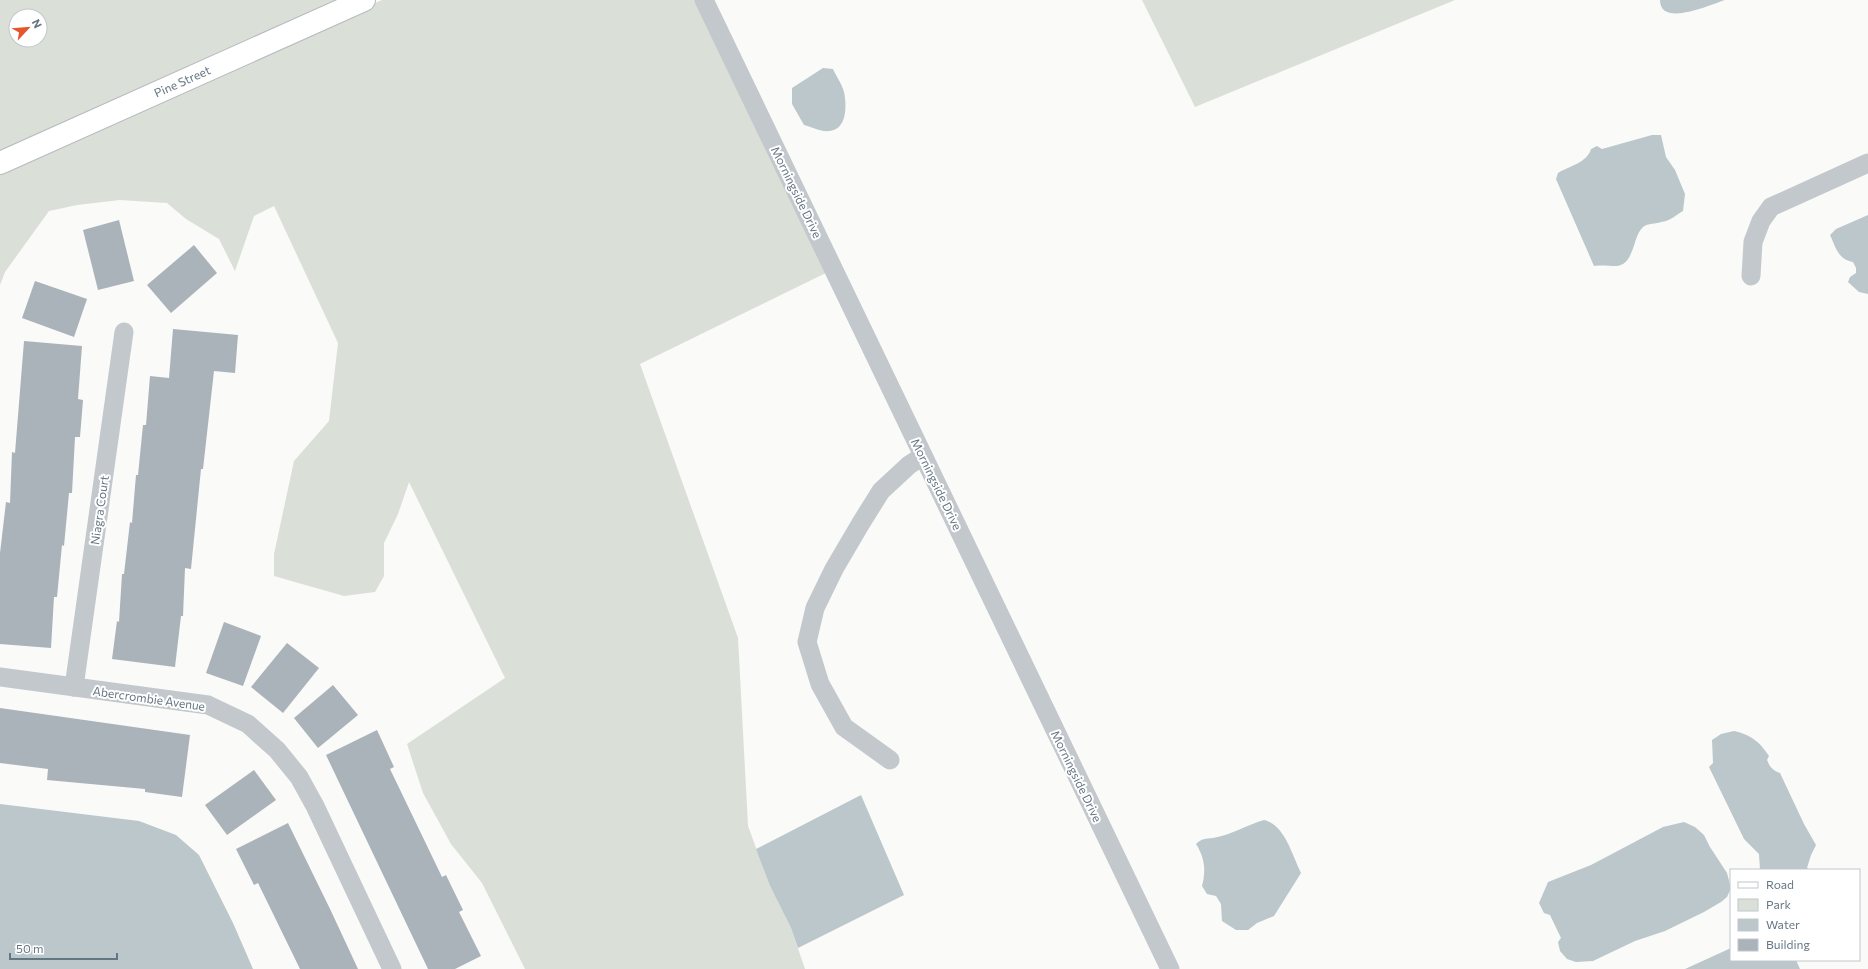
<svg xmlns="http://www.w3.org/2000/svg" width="1868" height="969" viewBox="0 0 1868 969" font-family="Commissioner,sans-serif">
<rect width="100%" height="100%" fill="#fafaf8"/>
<!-- green -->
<g fill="#dadfd7" fill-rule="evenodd">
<path d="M 0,0 L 346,0 L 0,155 ZM 16,16 L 40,16 L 40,40 L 16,40 Z"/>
<path d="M 382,0 L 701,0 L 832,270 L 640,364 L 738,638 L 748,826 L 770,886 L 791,928 L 805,969 L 525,969 L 482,883 L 451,844 L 423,793 L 407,744 L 505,678 L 409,482 L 398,514 L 384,543 L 384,576 L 375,592 L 344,596 L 274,576 L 274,554 L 294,461 L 329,421 L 338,343 L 274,206 L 254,216 L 235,271 L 219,239 L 186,219 L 167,203 L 120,200 L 77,205 L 49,211 L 5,272 L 0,285 L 0,171 Z"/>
<path d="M 1142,0 L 1455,0 L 1195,107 Z"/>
</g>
<!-- water -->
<g fill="#bbc7cb">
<path d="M 1660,0 L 1725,0 C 1712,4 1660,28 1660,0 Z"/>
<path d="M 823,68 L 833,69 C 836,76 842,84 844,92 C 847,106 847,130 829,131 C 821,132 812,127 804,125 L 792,104 L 792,88 Z"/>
<path d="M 1652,135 L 1661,135 L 1666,157 L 1675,170 L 1685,194 L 1683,211 C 1676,215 1670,221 1661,222 C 1656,224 1648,223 1643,227 C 1632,237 1635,265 1616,266 C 1608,266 1602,265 1594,266 L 1556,179 L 1558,173 C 1569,166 1587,163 1591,149 L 1597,146 L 1602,149 Z"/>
<path d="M 1868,215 L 1868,294 L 1859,292 L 1848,282 L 1850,277 L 1856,273 L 1856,268 L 1853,262 C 1838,259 1836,248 1830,235 L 1836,229 Z"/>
<path d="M 1734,731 C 1751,735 1759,741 1769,756 L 1767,760 C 1770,767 1772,770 1780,773 L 1804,824 L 1816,845 L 1811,855 L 1807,868 L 1810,870 L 1760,870 L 1759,854 L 1744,839 L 1709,767 L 1713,763 L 1712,740 L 1721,734 Z"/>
<path d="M 861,795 L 904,895 L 798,948 L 791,928 L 770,886 L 756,849 Z"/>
<path d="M 0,804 L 139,821 L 176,835 L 199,855 L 233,923 L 253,969 L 0,969 Z"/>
<path d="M 1264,820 C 1285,825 1292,855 1301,873 L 1274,916 L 1257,923 L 1248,930 L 1236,930 L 1222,921 L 1221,904 L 1216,896 L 1207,894 L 1202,886 C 1206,871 1205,858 1196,844 C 1202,838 1205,839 1213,838 C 1231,835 1247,825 1264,820 Z"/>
<path d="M 1684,822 L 1695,827 L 1704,835 L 1710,847 L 1727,873 L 1731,888 L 1727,897 L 1721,902 L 1704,912 L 1665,931 L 1635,941 L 1593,961 L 1576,962 L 1567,959 L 1560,951 L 1558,942 L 1561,938 L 1550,915 L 1544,913 L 1539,903 L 1548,882 L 1591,865 L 1663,827 Z"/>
<path d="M 1731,948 L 1731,960 L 1796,960 L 1800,969 L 1685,969 Z"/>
</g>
<!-- building -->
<g fill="#aab3b9">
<path d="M 119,220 L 134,281 L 98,290 L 83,230 Z"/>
<path d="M 194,245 L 217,273 L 171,313 L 147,285 Z"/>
<path d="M 35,281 L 87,299 L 74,337 L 22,318 Z"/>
<path d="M 173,329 L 238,335 L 235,373 L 214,371 L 203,469 L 201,469 L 191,569 L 185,568 L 183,616 L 181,616 L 175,667 L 112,659 L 117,621 L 119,622 L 122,574 L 124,574 L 130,522 L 132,523 L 136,475 L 138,475 L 143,425 L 146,425 L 150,376 L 169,378 Z"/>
<path d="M 24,341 L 82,346 L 78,399 L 83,400 L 80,437 L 75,437 L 72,493 L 69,493 L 64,546 L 62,545 L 57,597 L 54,597 L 51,648 L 0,644 L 0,553 L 6,502 L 10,503 L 12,452 L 15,453 Z"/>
<path d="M 224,622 L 261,636 L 243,686 L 206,673 Z"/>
<path d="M 287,643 L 319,668 L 283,713 L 251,687 Z"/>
<path d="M 333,685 L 358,715 L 318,748 L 294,718 Z"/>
<path d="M 0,708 L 190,735 L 182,797 L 145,792 L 145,789 L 47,780 L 48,769 L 0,763 Z"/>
<path d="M 377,730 L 394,767 L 390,769 L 442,877 L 446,875 L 463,910 L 459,912 L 481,956 L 455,969 L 428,969 L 326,755 Z"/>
<path d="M 254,770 L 276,800 L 227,835 L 205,805 Z"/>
<path d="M 288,823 L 331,911 L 358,969 L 300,969 L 258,883 L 254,885 L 236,849 Z"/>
</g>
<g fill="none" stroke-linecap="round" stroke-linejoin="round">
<defs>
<path id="major" d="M 0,163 L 364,0"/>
</defs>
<!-- major casing -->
<use href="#major" stroke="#b5babe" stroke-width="24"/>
<!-- minor -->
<g stroke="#c3c8cc" stroke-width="19">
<path d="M 704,0 L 1170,969"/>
<path d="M 1751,276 L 1753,242 L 1761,221 L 1771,207 L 1868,163"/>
<path d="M 0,677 L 208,705 L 248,724 L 277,750 L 299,777 L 315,806 L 392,969"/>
<path d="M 74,687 L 124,332"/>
<path d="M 890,760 L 844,727 L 820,684 L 807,642 L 815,608 L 834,569 L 861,523 L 881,491 L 909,465 L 923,456"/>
</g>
<!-- major -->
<use href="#major" stroke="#fff" stroke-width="22"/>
</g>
<g text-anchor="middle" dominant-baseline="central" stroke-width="4" stroke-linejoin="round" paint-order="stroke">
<!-- street labels -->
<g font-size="12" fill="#657683" stroke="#fff">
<text transform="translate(182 81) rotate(-24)">Pine Street</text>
<text transform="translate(797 192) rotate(64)">Morningside Drive</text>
<text transform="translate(937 484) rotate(64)">Morningside Drive</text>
<text transform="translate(99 510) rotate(-82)">Niagra Court</text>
<text transform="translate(149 698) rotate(8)">Abercrombie Avenue</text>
<text transform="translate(1077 776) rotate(64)">Morningside Drive</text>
</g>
</g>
<!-- legend -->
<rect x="1730" y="869" width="130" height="92" fill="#ffffff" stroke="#c1c8cd"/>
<rect x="1738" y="882" width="20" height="6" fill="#ffffff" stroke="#c1c8cd"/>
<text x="1766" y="889" font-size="12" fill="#657683">Road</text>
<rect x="1738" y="899" width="20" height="12" fill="#dadfd7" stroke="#c1c8cd"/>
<text x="1766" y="909" font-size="12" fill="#657683">Park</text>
<rect x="1738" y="919" width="20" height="12" fill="#bbc7cb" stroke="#c1c8cd"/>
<text x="1766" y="929" font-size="12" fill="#657683">Water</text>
<rect x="1738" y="939" width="20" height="12" fill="#aab3b9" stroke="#c1c8cd"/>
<text x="1766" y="949" font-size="12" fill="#657683">Building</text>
<!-- north arrow -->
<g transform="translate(28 28) rotate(64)"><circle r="19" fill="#ffffff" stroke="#c1c8cd"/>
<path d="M0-3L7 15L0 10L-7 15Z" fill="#e4572e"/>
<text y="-6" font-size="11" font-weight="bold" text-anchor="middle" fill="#657683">N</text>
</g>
<!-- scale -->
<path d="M10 953v6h107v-6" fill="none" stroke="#657683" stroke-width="2"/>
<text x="16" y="953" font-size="12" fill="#657683" stroke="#ffffff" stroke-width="3" paint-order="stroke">50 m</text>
</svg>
